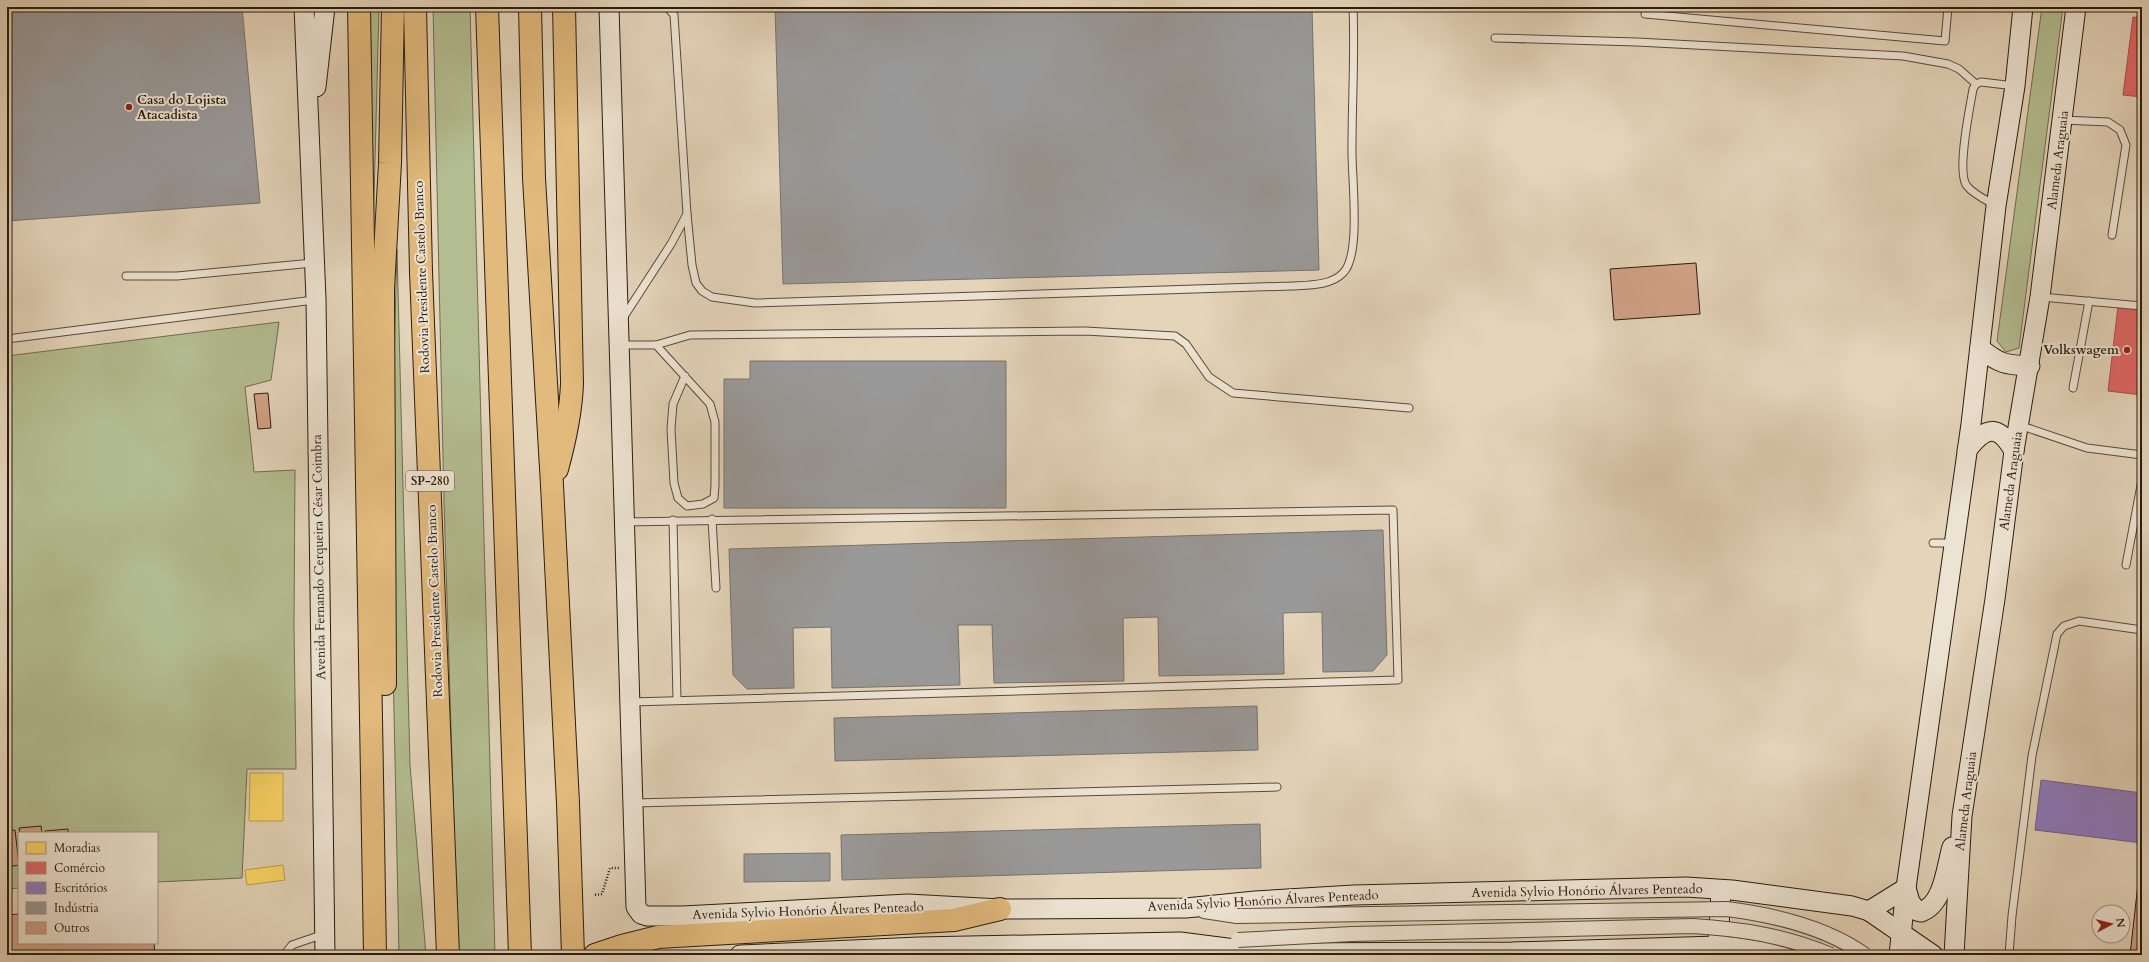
<svg xmlns="http://www.w3.org/2000/svg" width="2149" height="962" viewBox="0 0 2149 962" font-family="Cardo,serif">
<rect width="100%" height="100%" fill="#e4d4ba"/>
<filter id="stains"><feTurbulence type="fractalNoise" baseFrequency=".005" numOctaves="4"/><feColorMatrix values="0 0 0 0 .2 0 0 0 0 .09 0 0 0 0 .02 0 0 0 .5 -.17"/></filter>
<radialGradient id="worn" r=".72"><stop offset=".6" stop-color="#630" stop-opacity="0"/><stop offset="1" stop-color="#630" stop-opacity=".3"/></radialGradient>
<!-- green -->
<g fill="#b3bd91" stroke="#6e6c50">
<path d="M 367,7 L 379,7 L 370,351 Z"/>
<path d="M 433,7 L 470,7 L 495,955 L 458,955 L 444,501 Z"/>
<path d="M 2042,7 L 2063,7 L 2019,348 L 2006,352 L 1997,341 Z"/>
<path d="M 397,249 L 410,765 L 426,955 L 399,955 L 390,515 Z"/>
<path d="M 279,322 L 271,380 L 245,387 L 254,472 L 295,470 L 294,627 L 296,769 L 247,769 L 242,878 L 157,882 L 157,833 L 19,833 L 19,888 L 7,889 L 7,356 Z"/>
</g>
<!-- homes -->
<g fill="#ffd966" stroke="#bfa04c">
<path d="M 250,773 L 283,773 L 283,821 L 249,821 Z"/>
<path d="M 283,865 L 285,880 L 247,885 L 245,870 Z"/>
</g>
<!-- shops -->
<g fill="#e06666" stroke="#a9504c">
<path d="M 2133,17 L 2142,18 L 2142,97 L 2123,95 Z"/>
<path d="M 2118,306 L 2142,308 L 2142,395 L 2108,391 Z"/>
</g>
<!-- offices -->
<path fill="#8e7cc3" stroke="#705f8d" d="M 2041,780 L 2142,793 L 2142,843 L 2035,830 Z"/>
<!-- industry -->
<g fill="#999" stroke="#787470">
<path d="M 44,7 L 242,7 L 260,203 L 7,221 L 7,11 Z"/>
<path d="M 775,7 L 1312,7 L 1319,270 L 783,284 Z"/>
<path d="M 750,361 L 1006,361 L 1006,508 L 724,508 L 724,379 L 750,379 Z"/>
<path d="M 1383,530 L 1387,655 L 1373,671 L 1323,672 L 1322,612 L 1283,613 L 1284,674 L 1159,676 L 1158,617 L 1123,618 L 1124,681 L 994,683 L 992,625 L 958,625 L 960,685 L 832,688 L 831,627 L 793,628 L 794,688 L 747,689 L 733,675 L 729,549 Z"/>
<path d="M 1257,706 L 1258,750 L 835,761 L 834,718 Z"/>
<path d="M 1260,824 L 1261,868 L 842,880 L 841,835 Z"/>
<path d="M 830,853 L 830,881 L 744,882 L 744,854 Z"/>
</g>
<!-- building -->
<g fill="#d2a187" stroke="#2a1c0f">
<path d="M 1696,263 L 1700,314 L 1614,320 L 1610,269 Z"/>
<path d="M 268,393 L 271,428 L 258,429 L 254,394 Z"/>
<path d="M 41,826 L 42,833 L 20,833 L 19,828 Z"/>
<path d="M 68,829 L 68,833 L 45,833 L 45,831 Z"/>
<path d="M 15,830 L 19,865 L 7,867 L 7,831 Z"/>
<path d="M 2140,866 L 2142,866 L 2142,955 L 2130,955 Z"/>
<path d="M 19,914 L 19,943 L 154,943 L 155,955 L 7,955 L 7,915 Z"/>
</g>
<g fill="none" stroke-linecap="round" stroke-linejoin="round">
<defs>
<g id="lane">
<path d="M 1645,14 L 1945,41 L 1948,7"/>
<path d="M 1495,38 L 1637,42 L 1903,56 L 1948,64 L 1959,69 L 1976,84"/>
<path d="M 2063,120 L 2108,122 L 2120,130 L 2126,145 L 2112,235"/>
<path d="M 1995,205 C 1986,200 1973,194 1967,186 C 1956,173 1970,107 1973,89 L 1976,84 L 1981,82 L 2015,86"/>
<path d="M 687,214 L 692,265 L 696,283 L 702,291 L 712,297 L 755,303 L 1291,286 C 1307,285 1331,286 1343,273 C 1362,255 1351,173 1352,147 C 1352,100 1355,54 1353,7"/>
<path d="M 126,276 L 177,276 L 313,263"/>
<path d="M 2041,297 L 2142,306"/>
<path d="M 623,318 L 671,244 L 687,214 L 674,15 L 667,7"/>
<path d="M 7,339 L 314,300"/>
<path d="M 620,345 L 656,345 L 690,335 L 1085,331 L 1175,336 L 1186,344 L 1209,377 L 1233,393 L 1409,408"/>
<path d="M 656,345 L 710,404 L 715,422 L 715,485 L 714,498 L 703,504 L 687,506 L 678,498 L 674,483 L 671,429 L 673,404 L 685,376"/>
<path d="M 2073,388 L 2089,301"/>
<path d="M 2019,425 L 2087,448 L 2142,455"/>
<path d="M 712,519 L 716,588"/>
<path d="M 673,520 L 677,700"/>
<path d="M 624,522 L 1393,510 L 1398,680 L 631,702"/>
<path d="M 1933,543 L 1953,543"/>
<path d="M 2126,565 L 2142,480"/>
<path d="M 634,803 L 1277,787"/>
<path d="M 284,955 L 292,945 L 324,934"/>
<path d="M 2009,955 L 2012,916 L 2032,756 L 2057,634 L 2064,626 L 2079,621 L 2142,630"/>
</g>
<path id="street" d="M 1204,911 L 1237,916"/>
<g id="secondary">
<path d="M 304,7 L 316,299 L 325,955"/>
<path d="M 609,7 L 636,907 L 641,914 L 647,916 L 683,916 L 908,904 L 1000,909 L 1186,908 L 1255,901 L 1354,895 L 1686,887 L 1732,890 L 1852,906 L 1869,911 L 1933,955"/>
<path d="M 316,87 L 325,7"/>
<path d="M 1980,348 C 1999,364 2006,365 2030,366"/>
<path d="M 1967,450 C 1986,426 1998,424 2014,451"/>
<path d="M 1869,911 L 1906,888 L 1910,902 L 1917,911 L 1921,912 C 1944,904 1946,867 1952,847"/>
<path d="M 1718,946 L 1721,890"/>
<path d="M 740,955 L 919,947 L 1180,942 L 1266,953 L 1512,952 L 1718,946 L 1735,947 L 1783,955"/>
<path d="M 1899,955 L 1906,888 L 1971,424 L 1996,206 L 2015,86 L 2023,7"/>
<path d="M 1954,955 L 1962,816 L 1995,599 L 2014,451 L 2040,297 L 2076,7"/>
</g>
<g id="highway">
<path d="M 359,7 L 375,955"/>
<path d="M 415,7 L 421,272 L 448,955"/>
<path d="M 487,7 L 520,955"/>
<path d="M 530,7 L 534,178 L 552,485 L 568,803 L 573,955"/>
<path d="M 557,469 C 565,440 571,413 572,383 L 564,7"/>
<path d="M 385,684 L 383,289 L 390,163 L 393,7"/>
<path d="M 595,955 L 622,946 L 658,937 L 954,920 L 1000,909"/>
</g>
</defs>
<!-- lane casing -->
<use href="#lane" stroke="#584a3a" stroke-width="9"/>
<!-- street casing -->
<use href="#street" stroke="#584a3a" stroke-width="16"/>
<!-- secondary casing -->
<use href="#secondary" stroke="#2a1c0f" stroke-width="21"/>
<!-- highway casing -->
<use href="#highway" stroke="#2a1c0f" stroke-width="24"/>
<!-- path -->
<path stroke="#2a1c0f" stroke-width="2.5" stroke-dasharray="1 2" stroke-linecap="butt" d="M 595,895 L 602,894 L 610,868 L 619,868"/>
<!-- lane -->
<use href="#lane" stroke="#ede3d2" stroke-width="7"/>
<!-- street -->
<use href="#street" stroke="#ede3d2" stroke-width="14"/>
<!-- secondary -->
<use href="#secondary" stroke="#ede3d2" stroke-width="19"/>
<!-- highway -->
<use href="#highway" stroke="#e2ba7d" stroke-width="22"/>
<defs>
<g id="street-bridge">
<path d="M 1237,916 L 1727,909 C 1774,915 1826,927 1865,955"/>
<path d="M 1238,940 L 1352,934 L 1693,926 C 1742,929 1786,936 1831,955"/>
</g>
</defs>
<!-- street-bridge casing -->
<use href="#street-bridge" stroke="#584a3a" stroke-width="16" stroke-linecap="butt"/>
<!-- street-bridge -->
<use href="#street-bridge" stroke="#ede3d2" stroke-width="14"/>
</g>
<!-- markers -->
<g fill="#8f2418" stroke="#ede3d2" stroke-width="1.5">
<circle cx="129" cy="107" r="4"/>
<circle cx="2127" cy="350" r="4"/>
</g>
<g text-anchor="middle" dominant-baseline="central" stroke-width="4" stroke-linejoin="round" paint-order="stroke">
<!-- shield labels -->
<rect fill="#ede3d2" stroke="#64584a" stroke-width="1" x="406" y="471" width="48" height="20" rx="3"/>
<g font-size="12" font-weight="bold" fill="#2a1c0f">
<text x="430" y="481">SP-280</text>
</g>
<!-- poi labels -->
<g font-size="13" font-weight="bold" fill="#2a1c0f" stroke="#ede3d2" text-anchor="start">
<text x="137" y="100">Casa do Lojista<tspan x="137" dy="15">Atacadista</tspan></text>
<text x="2119" y="350" text-anchor="end">Volkswagem</text>
</g>
<!-- street labels -->
<g font-size="13" fill="#2a1c0f" stroke="#ede3d2">
<text transform="translate(2058 160) rotate(-83)">Alameda Araguaia</text>
<text transform="translate(422 277) rotate(-92)">Rodovia Presidente Castelo Branco</text>
<text transform="translate(2011 481) rotate(-82)">Alameda Araguaia</text>
<text transform="translate(319 557) rotate(-91)">Avenida Fernando Cerqueira César Coimbra</text>
<text transform="translate(435 601) rotate(-92)">Rodovia Presidente Castelo Branco</text>
<text transform="translate(1966 801) rotate(-83)">Alameda Araguaia</text>
<text transform="translate(1587 891) rotate(-1)">Avenida Sylvio Honório Álvares Penteado</text>
<text transform="translate(1263 901) rotate(-3)">Avenida Sylvio Honório Álvares Penteado</text>
<text transform="translate(808 911) rotate(-2)">Avenida Sylvio Honório Álvares Penteado</text>
</g>
</g>
<!-- margin -->
<rect width="2149" height="962" fill="none" stroke="#e4d4ba" stroke-width="24"/>
<rect x="8" y="8" width="2133" height="946" fill="none" stroke="#2a1c0f" stroke-width="2"/>
<rect x="12" y="12" width="2125" height="938" fill="none" stroke="#2a1c0f"/>
<!-- legend -->
<rect x="18" y="832" width="140" height="112" fill="#ede3d2" stroke="#9f9384"/>
<rect x="26" y="842" width="20" height="12" fill="#ffd966" stroke="#9f9384"/>
<text x="54" y="852" font-size="12" fill="#2a1c0f">Moradias</text>
<rect x="26" y="862" width="20" height="12" fill="#e06666" stroke="#9f9384"/>
<text x="54" y="872" font-size="12" fill="#2a1c0f">Comércio</text>
<rect x="26" y="882" width="20" height="12" fill="#8e7cc3" stroke="#9f9384"/>
<text x="54" y="892" font-size="12" fill="#2a1c0f">Escritórios</text>
<rect x="26" y="902" width="20" height="12" fill="#999999" stroke="#9f9384"/>
<text x="54" y="912" font-size="12" fill="#2a1c0f">Indústria</text>
<rect x="26" y="922" width="20" height="12" fill="#d2a187" stroke="#9f9384"/>
<text x="54" y="932" font-size="12" fill="#2a1c0f">Outros</text>
<!-- north arrow -->
<g transform="translate(2111 924) rotate(83)"><circle r="19" fill="#ede3d2" stroke="#9f9384"/>
<path d="M0-3L7 15L0 10L-7 15Z" fill="#8f2418"/>
<text y="-6" font-size="11" font-weight="bold" text-anchor="middle" fill="#2a1c0f">N</text>
</g>
<rect width="100%" height="100%" filter="url(#stains)"/>
<rect width="100%" height="100%" fill="url(#worn)"/>
</svg>
